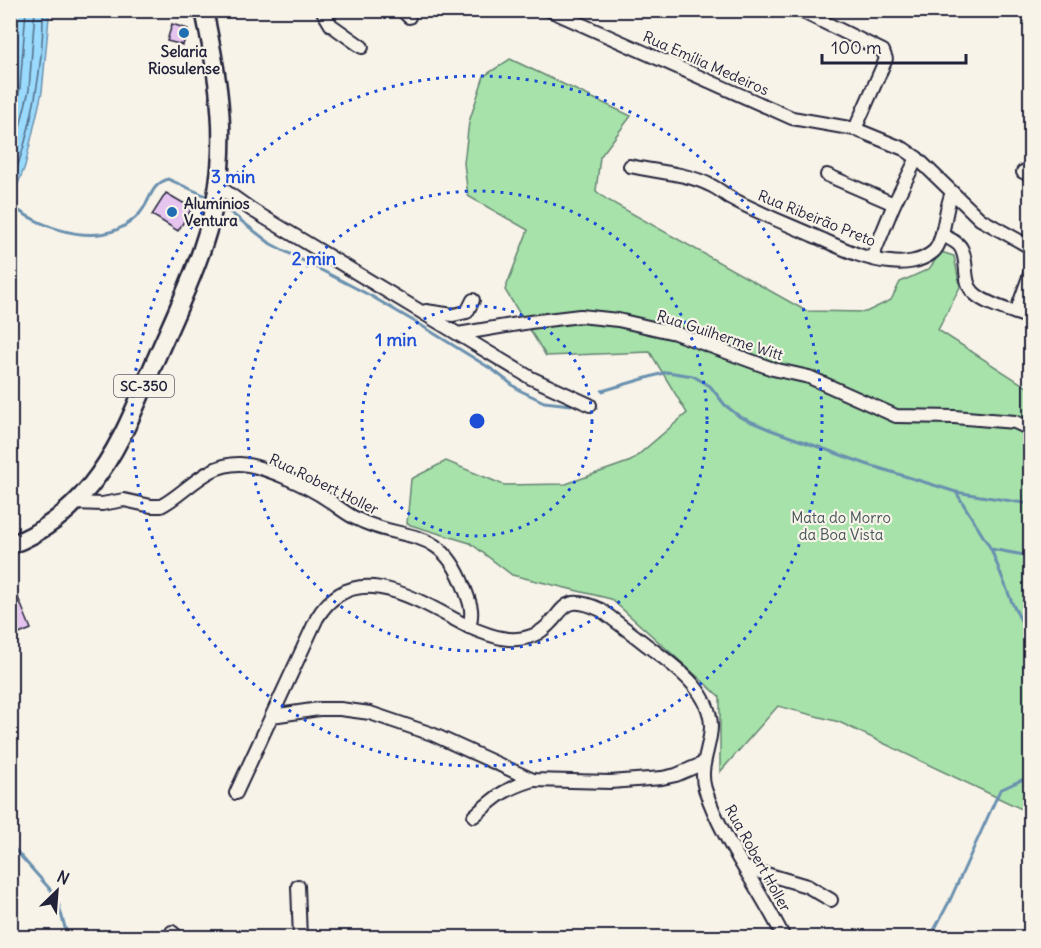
<svg xmlns="http://www.w3.org/2000/svg" width="1041" height="948" viewBox="0 0 1041 948" font-family="Delius,sans-serif">
<rect width="100%" height="100%" fill="#f7f3e8"/>
<filter id="ink" filterUnits="userSpaceOnUse"><feTurbulence type="fractalNoise" baseFrequency=".0167" numOctaves="2"/><feDisplacementMap in="SourceGraphic" scale="12" xChannelSelector="R" yChannelSelector="G"/><feConvolveMatrix kernelMatrix="1 2 1 2 8 2 1 2 1" color-interpolation-filters="sRGB"/></filter>
<g filter="url(#ink)">
<!-- green -->
<path fill="#a6e2a9" stroke="#648272" stroke-width="1.5" d="M 510,59 L 631,116 L 600,157 L 596,191 L 606,199 L 806,311 L 866,312 L 891,300 L 900,282 L 929,269 L 941,252 L 954,256 L 960,287 L 938,330 L 1030,389 L 1030,813 L 839,722 L 778,706 L 720,772 L 720,697 L 611,599 L 512,575 L 470,543 L 407,524 L 411,479 L 446,461 L 504,485 L 566,484 L 631,461 L 687,413 L 650,352 L 546,356 L 505,290 L 528,230 L 468,196 L 464,163 L 469,122 L 484,76 Z"/>
<!-- water -->
<path fill="#9adafc" stroke="#6a90af" stroke-width="1.5" d="M 11,10 L 48,11 L 49,17 L 42,92 L 25,166 L 11,202 Z"/>
<g fill="none" stroke-linecap="round" stroke-linejoin="round">
<!-- shore -->
<g stroke="#526c88" stroke-width="1.5">
<path d="M 10,130 L 20,88 L 26,10"/>
<path d="M 10,167 L 29,90 L 35,10"/>
<path d="M 10,186 C 31,136 44,64 43,10"/>
</g>
<!-- stream -->
<g stroke="#6a90af" stroke-width="3">
<path d="M 10,205 C 47,231 105,252 140,213 C 152,199 149,186 168,179 L 204,195"/>
<path d="M 226,209 L 271,244 L 371,296 L 422,326 L 493,370 L 519,390 L 544,402 L 571,405"/>
<path d="M 602,391 L 667,372 L 693,376 L 710,386 L 725,405 L 740,417 L 771,430 L 866,464 L 956,492 L 1030,504"/>
<path d="M 956,492 L 991,549 L 1013,605 L 1030,638"/>
<path d="M 991,549 L 1030,556"/>
<path d="M 10,844 L 56,896 L 68,938"/>
<path d="M 930,938 L 950,900 L 1000,790 L 1030,776"/>
</g>
</g>
<!-- building -->
<g fill="#e6c4f0" stroke="#22223b" stroke-width="1.5">
<path d="M 172,24 L 188,29 L 183,45 L 167,41 Z"/>
<path d="M 166,193 L 192,208 L 178,231 L 152,215 Z"/>
<path d="M 17,595 L 31,629 L 12,637 L 10,633 L 10,597 Z"/>
</g>
<g fill="none" stroke-linecap="round" stroke-linejoin="round">
<defs>
<g id="minor">
<path d="M 322,10 L 331,25 L 362,47"/>
<path d="M 402,10 L 409,17"/>
<path d="M 549,10 L 792,118 L 855,129 L 904,149 L 917,158 L 980,219 L 1030,247"/>
<path d="M 799,10 L 883,51 L 886,59 L 855,129"/>
<path d="M 630,166 C 656,172 686,173 710,185 C 717,188 723,193 729,197 C 756,212 785,223 812,235 C 836,245 863,260 890,262 C 904,264 921,262 933,252 C 945,242 944,209 952,193"/>
<path d="M 1023,172 L 1030,175"/>
<path d="M 827,175 L 894,204"/>
<path d="M 218,186 L 252,210 L 458,334 L 530,322 L 580,316 L 618,320 L 675,333 L 773,369 L 809,377 L 896,416 L 954,417 L 1015,422 L 1030,429"/>
<path d="M 942,235 C 948,238 958,242 961,248 C 969,261 962,282 974,293 C 986,305 1015,312 1030,318"/>
<path d="M 872,258 L 894,204 L 917,158"/>
<path d="M 426,311 L 453,315 L 467,312 L 473,300"/>
<path d="M 1016,313 L 1030,274"/>
<path d="M 458,334 L 531,378 L 590,405"/>
<path d="M 75,503 L 102,504 L 124,500 L 151,506 L 161,506 C 187,492 207,463 240,464 C 263,465 309,487 328,500 C 337,506 345,513 355,518 C 402,543 440,523 464,587 C 470,602 474,612 469,627 C 490,636 515,646 538,633 C 566,616 558,590 601,610 C 615,621 630,632 644,643 C 671,664 710,688 711,726 C 711,747 698,767 705,789 C 722,841 760,888 784,938"/>
<path d="M 272,716 L 319,709 L 340,709 L 370,713 L 432,734 L 533,780 L 610,782 L 662,778 L 676,775 L 704,763"/>
<path d="M 236,793 L 317,618 C 355,555 422,603 469,627"/>
<path d="M 474,816 C 497,796 504,789 533,780"/>
<path d="M 746,868 L 807,886 L 831,900"/>
<path d="M 298,886 L 300,938"/>
<path d="M 172,932 L 179,938"/>
</g>
<path id="major" d="M 10,545 C 41,534 70,511 90,486 C 120,449 136,405 155,361 C 182,299 214,237 220,168 C 225,114 215,63 204,10"/>
</defs>
<!-- minor casing -->
<use href="#minor" stroke="#22223b" stroke-width="16"/>
<!-- major casing -->
<use href="#major" stroke="#22223b" stroke-width="21"/>
<!-- minor -->
<use href="#minor" stroke="#f7f3e8" stroke-width="12"/>
<!-- major -->
<use href="#major" stroke="#f7f3e8" stroke-width="16"/>
</g>
</g>
<!-- distance rings -->
<g fill="none" stroke="#1d4ed8" stroke-width="3" stroke-dasharray="3 6">
<circle cx="477" cy="421" r="115"/>
<circle cx="477" cy="421" r="230"/>
<circle cx="477" cy="421" r="345"/>
</g>
<!-- markers -->
<g fill="#1f6fb2" stroke="#f7f3e8" stroke-width="2">
<circle cx="184" cy="33" r="6"/>
<circle cx="172" cy="212" r="6"/>
</g>
<g text-anchor="middle" dominant-baseline="central" stroke-width="4.5" stroke-linejoin="round" paint-order="stroke">
<!-- shield labels -->
<rect fill="#f7f3e8" stroke="#62616f" stroke-width="1.5" x="114" y="375" width="60" height="22" rx="4.5"/>
<g font-size="14" font-weight="bold" fill="#22223b">
<text x="144" y="386">SC-350</text>
</g>
<!-- poi labels -->
<g font-size="15" font-weight="bold" fill="#22223b" stroke="#f7f3e8">
<text x="184" y="51">Selaria<tspan x="184" dy="17">Riosulense</tspan></text>
<text x="184" y="203" text-anchor="start">Alumínios<tspan x="184" dy="17">Ventura</tspan></text>
</g>
<!-- street labels -->
<g font-size="15" fill="#22223b" stroke="#f7f3e8">
<text transform="translate(706 63) rotate(24)">Rua Emília Medeiros</text>
<text transform="translate(817 218) rotate(22)">Rua Ribeirão Preto</text>
<text transform="translate(720 335) rotate(18)">Rua Guilherme Witt</text>
<text transform="translate(324 484) rotate(26)">Rua Robert Holler</text>
<text transform="translate(758 858) rotate(61)">Rua Robert Holler</text>
</g>
<!-- park labels -->
<g font-size="15" fill="#435256" stroke="#f7f3e8">
<text x="841" y="517">Mata do Morro<tspan x="841" dy="17">da Boa Vista</tspan></text>
</g>
</g>
<circle cx="477" cy="421" r="9" fill="#1d4ed8" stroke="#f7f3e8" stroke-width="3"/>
<g font-size="18" text-anchor="middle" font-weight="bold" fill="#1d4ed8" stroke="#f7f3e8" stroke-width="4.5" stroke-linejoin="round" paint-order="stroke">
<text x="233" y="183">3 min</text>
<text x="314" y="265">2 min</text>
<text x="396" y="346">1 min</text>
</g>
<!-- margin -->
<rect width="1041" height="948" fill="none" stroke="#f7f3e8" stroke-width="36"/>
<rect x="18" y="18" width="1005" height="912" fill="none" stroke="#22223b" stroke-width="2" filter="url(#ink)"/>
<!-- north arrow -->
<g transform="translate(57 891) rotate(25)" stroke="#f7f3e8" stroke-width="4.5" paint-order="stroke">
<path d="M0-4.5L10 22L0 15L-10 22Z" fill="#22223b"/>
<text y="-9" font-size="16" font-weight="bold" text-anchor="middle" fill="#22223b">N</text>
</g>
<!-- scale -->
<path d="M822 54v9h144v-9" fill="none" stroke="#22223b" stroke-width="3"/>
<text x="831" y="54" font-size="18" fill="#22223b" stroke="#f7f3e8" stroke-width="4.5" paint-order="stroke">100 m</text>
</svg>
